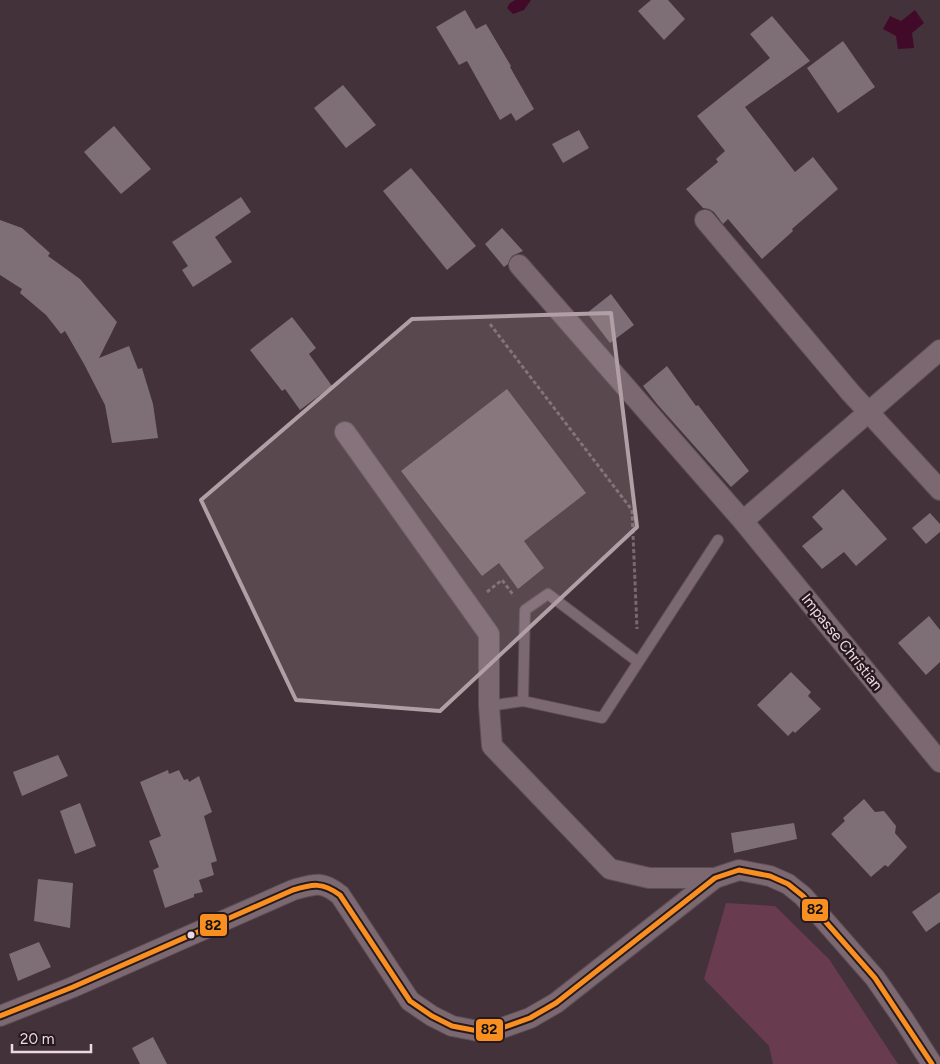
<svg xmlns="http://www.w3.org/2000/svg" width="940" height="1064" viewBox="0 0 940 1064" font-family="Figtree,sans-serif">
<rect width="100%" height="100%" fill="#433239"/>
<!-- green -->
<path fill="#683b4f" d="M 726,903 L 775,906 L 829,959 L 898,1064 L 773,1064 L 769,1046 L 704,979 Z"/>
<!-- water -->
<g fill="#420a29">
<path d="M 515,0 L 531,0 L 524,10 L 513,14 L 507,8 L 510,3 Z"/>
<path d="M 915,10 L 924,23 L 912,33 L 914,48 L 898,49 L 896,36 L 883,29 L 890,16 L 901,21 Z"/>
</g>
<!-- building -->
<g fill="#7d6f75">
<path d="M 651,0 L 668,0 L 685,19 L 664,40 L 638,11 Z"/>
<path d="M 465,10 L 476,29 L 486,24 L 511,66 L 510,67 L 534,109 L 516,121 L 511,113 L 500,120 L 467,61 L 459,65 L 436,27 Z"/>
<path d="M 772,16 L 810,61 L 745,107 L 795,172 L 813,157 L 838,189 L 792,229 L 793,231 L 762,259 L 728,219 L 723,224 L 714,212 L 709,209 L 703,208 L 686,189 L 718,162 L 716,159 L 725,151 L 697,116 L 770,58 L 750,34 Z"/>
<path d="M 843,41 L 875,87 L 838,113 L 807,68 Z"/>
<path d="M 343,85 L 376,125 L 346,148 L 314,108 Z"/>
<path d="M 114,126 L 151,169 L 121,194 L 84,152 Z"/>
<path d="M 579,130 L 589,148 L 563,163 L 552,144 Z"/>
<path d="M 411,168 L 476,246 L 447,270 L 383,191 Z"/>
<path d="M 241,197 L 251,212 L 215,237 L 232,262 L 193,287 L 182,270 L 188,266 L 172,242 Z"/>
<path d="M 0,220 L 22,228 L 50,253 L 48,256 L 80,279 L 117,322 L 99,358 L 129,346 L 138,369 L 142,368 L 153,404 L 158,438 L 112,443 L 105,405 L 84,364 L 65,331 L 61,334 L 46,315 L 20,293 L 22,289 L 0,275 Z"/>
<path d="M 502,228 L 523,251 L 512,256 L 508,264 L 504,267 L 485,244 Z"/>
<path d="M 611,294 L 634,325 L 610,343 L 587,313 Z"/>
<path d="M 292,317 L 316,348 L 309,354 L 332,386 L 300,410 L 285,389 L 282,391 L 250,350 Z"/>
<path d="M 667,366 L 696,406 L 698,405 L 749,471 L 731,487 L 657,404 L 643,386 Z"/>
<path d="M 507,389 L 586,493 L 524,541 L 544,568 L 518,589 L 499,563 L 482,576 L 401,471 Z"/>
<path d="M 843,489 L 887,539 L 856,566 L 844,552 L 822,569 L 802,546 L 823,529 L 812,517 Z"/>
<path d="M 930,513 L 940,524 L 940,532 L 926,544 L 912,528 Z"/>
<path d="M 929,616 L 940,630 L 940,662 L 926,675 L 898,643 Z"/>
<path d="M 791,672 L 811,692 L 808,696 L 821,709 L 795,733 L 793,731 L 788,736 L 757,705 Z"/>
<path d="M 58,755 L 68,776 L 22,796 L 13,772 Z"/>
<path d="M 168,770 L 169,774 L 179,770 L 184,780 L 188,779 L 189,782 L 199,776 L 212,812 L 204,816 L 217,861 L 211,863 L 214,875 L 199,880 L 203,892 L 194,894 L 194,897 L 165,908 L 153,870 L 159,867 L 149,841 L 161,836 L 140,782 Z"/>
<path d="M 864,799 L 875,812 L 884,811 L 896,826 L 895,833 L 907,847 L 888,867 L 885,865 L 871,877 L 831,834 L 845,821 L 843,818 Z"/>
<path d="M 80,803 L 96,846 L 75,854 L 60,811 Z"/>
<path d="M 794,823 L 797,839 L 734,853 L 731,833 Z"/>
<path d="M 38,879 L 73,883 L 70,928 L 34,921 Z"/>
<path d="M 940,892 L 940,922 L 926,932 L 912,912 Z"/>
<path d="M 39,942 L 51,967 L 18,981 L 9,954 Z"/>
<path d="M 153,1037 L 167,1064 L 140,1064 L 132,1048 Z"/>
</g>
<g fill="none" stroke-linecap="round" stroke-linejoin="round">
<defs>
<g id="service">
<path d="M 523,701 L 525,610 L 548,594 L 638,662"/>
<path d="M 489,706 L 523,701 L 602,718 L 718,540"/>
</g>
<g id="minor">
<path d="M 705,220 L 850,392 L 940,490"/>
<path d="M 519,265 L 743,521 L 940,762"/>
<path d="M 345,432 L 489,634 L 489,706 L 492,746 L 610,869 L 649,878 L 715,878"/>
<path d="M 743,521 L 940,350"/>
<path d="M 0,1016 L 73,987 L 293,890 C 314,884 322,880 340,895 L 410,1001 L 432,1016 L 452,1026 L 478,1031 L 502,1028 L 530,1018 L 556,1003 L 715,878 L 739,870 L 770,876 L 788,884 L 803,896 L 875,978 L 904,1020 L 932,1064"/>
</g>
</defs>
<!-- service casing -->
<use href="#service" stroke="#5d4e55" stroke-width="12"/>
<!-- minor casing -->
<use href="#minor" stroke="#5d4e55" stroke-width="22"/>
<!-- path -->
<g stroke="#78686f" stroke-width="3" stroke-dasharray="4 2.5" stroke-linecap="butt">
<path d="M 490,324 L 632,510 L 637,629"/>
<path d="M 487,592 L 502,580 L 514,596"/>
</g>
<!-- service -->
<use href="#service" stroke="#7c6871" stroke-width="10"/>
<!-- minor -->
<use href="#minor" stroke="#7c6871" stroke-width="20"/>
<defs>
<path id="bus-1" d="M 0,1016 L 73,987 L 293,890 C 313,884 322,882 340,895 L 410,1001 L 432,1016 L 452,1026 L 478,1031 L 502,1028 L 530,1018 L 556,1003 L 715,878 L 739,870 L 770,876 L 788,884 L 803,896 L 875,978 L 932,1064"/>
</defs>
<!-- bus-1 casing -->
<use href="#bus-1" stroke="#26191e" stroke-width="9"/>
<!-- bus-1 -->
<use href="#bus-1" stroke="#f88f20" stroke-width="5"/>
</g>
<!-- marked area -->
<path fill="#b29fa6" fill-opacity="0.2" stroke="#b29fa6" stroke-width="4" stroke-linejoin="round" d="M 611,313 L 637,527 L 440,711 L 296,700 L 201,500 L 412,319 Z"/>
<!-- markers -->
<circle fill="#edd9e1" stroke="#26191e" stroke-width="2" cx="191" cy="935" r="4.5"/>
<g text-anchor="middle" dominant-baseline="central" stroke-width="5" stroke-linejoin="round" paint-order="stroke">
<!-- street labels -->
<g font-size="15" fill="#edd9e1" stroke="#26191e">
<text transform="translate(842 642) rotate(51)">Impasse Christian</text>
</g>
</g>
<g stroke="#26191e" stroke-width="2">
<rect x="801" y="898" width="28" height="24" rx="5" fill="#f88f20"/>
<rect x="199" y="913" width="29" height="24" rx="5" fill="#f88f20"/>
<rect x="475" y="1018" width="29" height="24" rx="5" fill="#f88f20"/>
</g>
<g font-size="14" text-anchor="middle" font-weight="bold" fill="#111">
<text x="815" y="914">82</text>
<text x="213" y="930">82</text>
<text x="489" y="1034">82</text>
</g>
<!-- scale -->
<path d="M12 1044v8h79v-8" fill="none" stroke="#edd9e1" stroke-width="2.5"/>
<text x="20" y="1044" font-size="15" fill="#edd9e1" stroke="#26191e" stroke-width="4" paint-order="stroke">20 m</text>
</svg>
